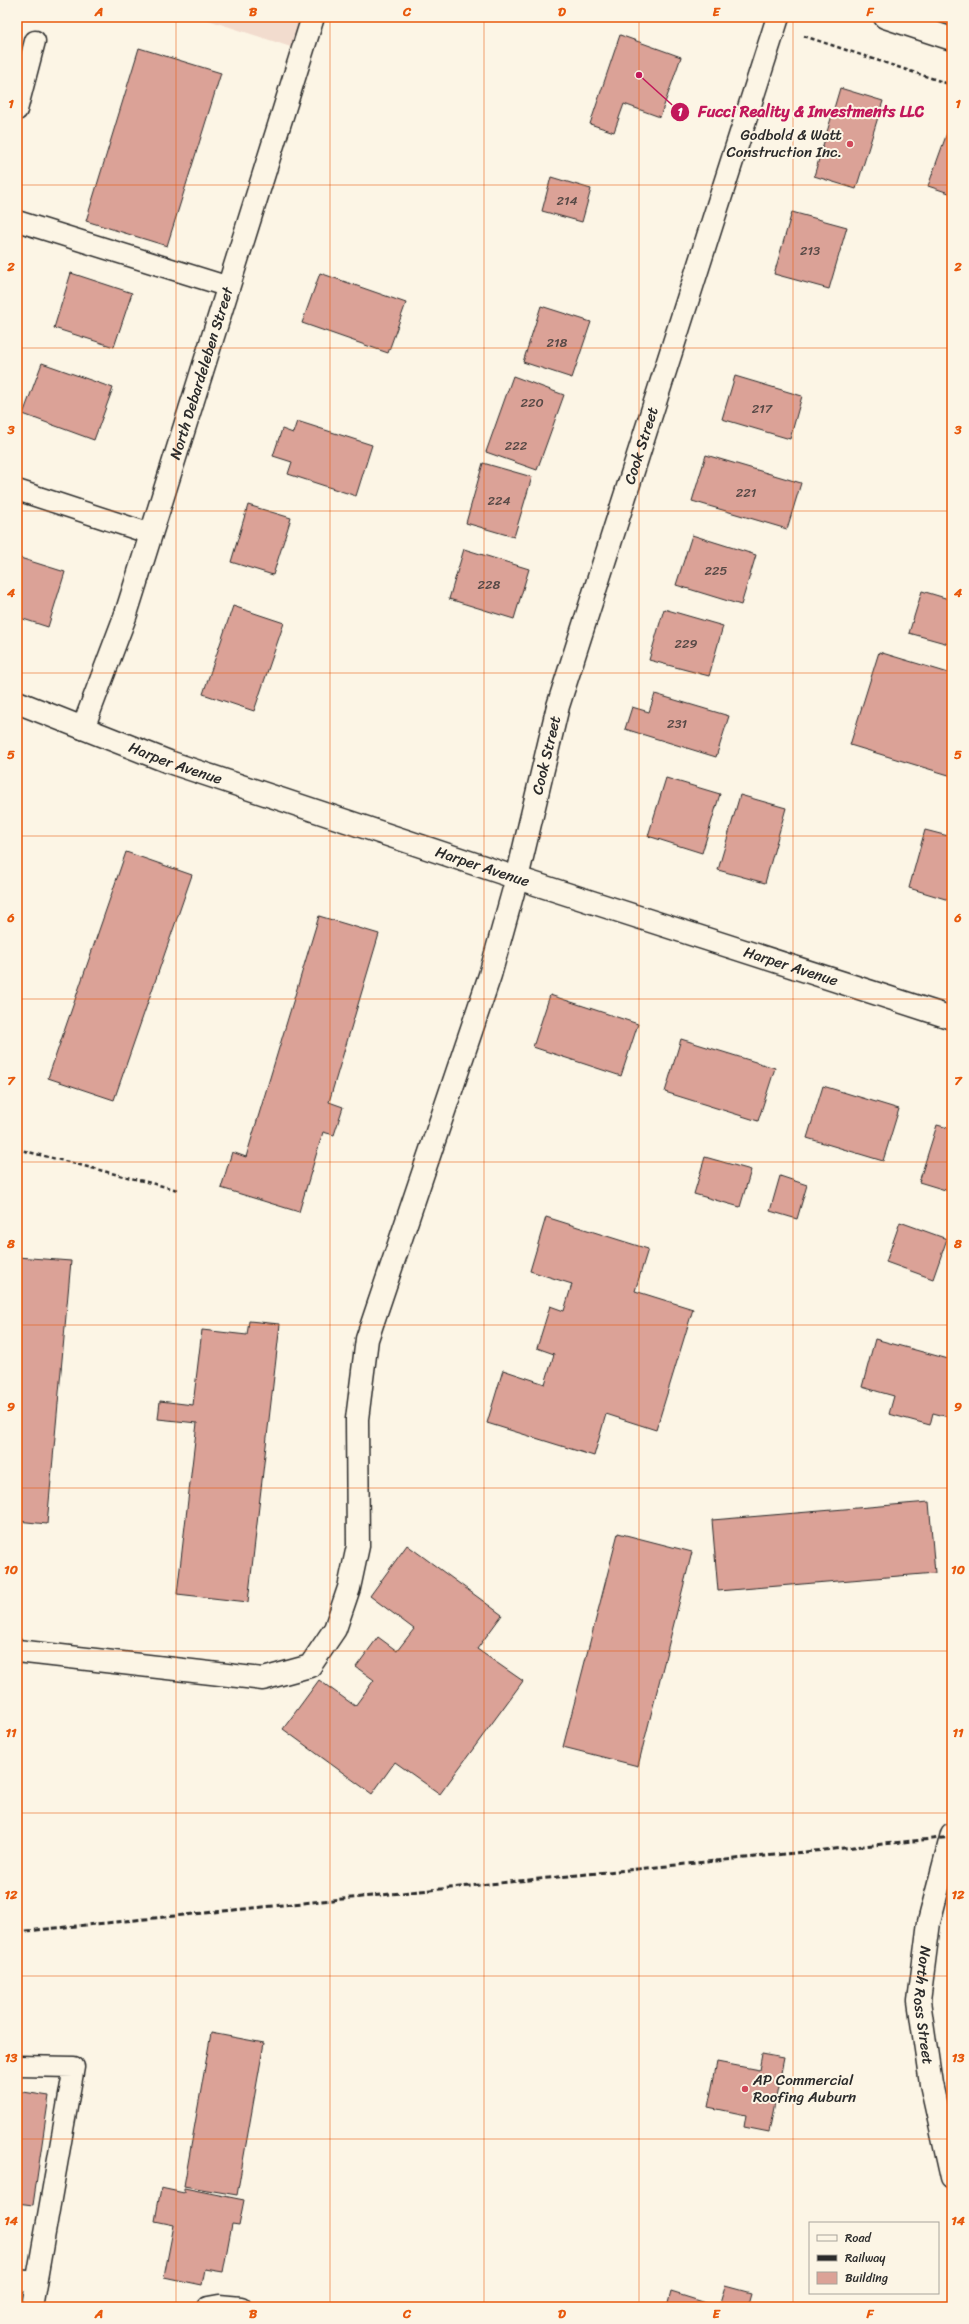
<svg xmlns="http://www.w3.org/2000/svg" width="969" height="2324" viewBox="0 0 969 2324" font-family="Sriracha,sans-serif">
<rect width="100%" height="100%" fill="#fcf5e5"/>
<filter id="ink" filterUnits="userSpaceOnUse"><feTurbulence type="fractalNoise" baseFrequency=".025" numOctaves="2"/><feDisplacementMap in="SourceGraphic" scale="8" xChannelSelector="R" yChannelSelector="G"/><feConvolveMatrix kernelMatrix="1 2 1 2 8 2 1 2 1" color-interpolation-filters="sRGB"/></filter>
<g filter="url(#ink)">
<!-- built -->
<g fill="#f2dcce">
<path d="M 199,17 L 313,17 L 303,51 Z"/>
<path d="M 886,17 L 952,17 L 952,39 Z"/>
</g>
<!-- building -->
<g fill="#dba297" stroke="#2b2b2b">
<path d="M 620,35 L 681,57 L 660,117 L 624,104 L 614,132 L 590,124 Z"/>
<path d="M 139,48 L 221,73 L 167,246 L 86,221 Z"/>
<path d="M 840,88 L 883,101 L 856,189 L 814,176 Z"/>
<path d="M 947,133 L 952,135 L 952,194 L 928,186 Z"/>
<path d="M 551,177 L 591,189 L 582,222 L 542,211 Z"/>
<path d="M 792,212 L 847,227 L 829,289 L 774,274 Z"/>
<path d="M 71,273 L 132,293 L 114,347 L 54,328 Z"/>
<path d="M 320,273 L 406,303 L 388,353 L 302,323 Z"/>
<path d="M 541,306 L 591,322 L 572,378 L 523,362 Z"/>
<path d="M 42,363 L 113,388 L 94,440 L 23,414 Z"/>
<path d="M 513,376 L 564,395 L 537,470 L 486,452 Z"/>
<path d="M 735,376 L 802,396 L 790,439 L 722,419 Z"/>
<path d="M 297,421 L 372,445 L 356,496 L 288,474 L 292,462 L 273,456 L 282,429 L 293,433 Z"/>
<path d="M 706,455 L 801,483 L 787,529 L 692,501 Z"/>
<path d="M 483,463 L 532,477 L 514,537 L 466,523 Z"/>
<path d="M 248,505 L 291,518 L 273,575 L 231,562 Z"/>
<path d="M 692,535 L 756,555 L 741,605 L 676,585 Z"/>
<path d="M 464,549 L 529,569 L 514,619 L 449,599 Z"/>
<path d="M 17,557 L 65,572 L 48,627 L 17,617 Z"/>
<path d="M 922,591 L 952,600 L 952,645 L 909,633 Z"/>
<path d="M 233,606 L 284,623 L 254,711 L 203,694 Z"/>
<path d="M 664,609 L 723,626 L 709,676 L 649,660 Z"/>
<path d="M 879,652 L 952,674 L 952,776 L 850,745 Z"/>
<path d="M 655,694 L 729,716 L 716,757 L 625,729 L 632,707 L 649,712 Z"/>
<path d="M 666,778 L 720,794 L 702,853 L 648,836 Z"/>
<path d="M 740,795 L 786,808 L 765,883 L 718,870 Z"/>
<path d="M 925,830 L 952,837 L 952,901 L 909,888 Z"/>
<path d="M 126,852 L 192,875 L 114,1100 L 48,1078 Z"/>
<path d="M 319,916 L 379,934 L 329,1102 L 343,1107 L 334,1135 L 323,1132 L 299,1212 L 221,1188 L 232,1152 L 246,1157 Z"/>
<path d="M 550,995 L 638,1024 L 621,1076 L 533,1047 Z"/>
<path d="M 681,1039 L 775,1068 L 758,1121 L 665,1092 Z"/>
<path d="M 823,1086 L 899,1109 L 883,1161 L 807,1138 Z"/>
<path d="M 937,1125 L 952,1129 L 952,1192 L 919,1182 Z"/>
<path d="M 705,1157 L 751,1170 L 740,1207 L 694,1194 Z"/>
<path d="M 780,1176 L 807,1185 L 797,1219 L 770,1211 Z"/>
<path d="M 546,1217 L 648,1249 L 635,1291 L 693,1309 L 656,1430 L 606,1414 L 594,1456 L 487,1423 L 503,1370 L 545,1384 L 554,1354 L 537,1348 L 550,1306 L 564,1311 L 572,1284 L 530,1271 Z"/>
<path d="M 900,1222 L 947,1239 L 933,1279 L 886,1262 Z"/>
<path d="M 17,1257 L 71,1261 L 47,1524 L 17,1521 Z"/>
<path d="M 249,1321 L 280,1324 L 248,1602 L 177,1594 L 197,1423 L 158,1419 L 160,1401 L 193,1405 L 202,1330 L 247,1335 Z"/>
<path d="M 875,1339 L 952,1360 L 952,1418 L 933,1413 L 930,1425 L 889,1414 L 894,1396 L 862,1387 Z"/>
<path d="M 929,1502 L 935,1573 L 718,1591 L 712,1520 Z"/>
<path d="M 618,1533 L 692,1552 L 638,1766 L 563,1747 Z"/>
<path d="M 407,1545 L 502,1615 L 477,1649 L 523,1681 L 440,1794 L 395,1762 L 372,1794 L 283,1729 L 319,1680 L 355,1706 L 374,1680 L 356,1667 L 378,1637 L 397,1651 L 414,1629 L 370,1596 Z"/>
<path d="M 211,2033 L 264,2043 L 237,2195 L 184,2186 Z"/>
<path d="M 762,2054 L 784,2058 L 769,2132 L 744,2127 L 746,2115 L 708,2107 L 717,2062 L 759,2070 Z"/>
<path d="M 17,2091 L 49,2096 L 33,2205 L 17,2203 Z"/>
<path d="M 161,2188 L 184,2193 L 184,2188 L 244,2200 L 239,2225 L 232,2224 L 223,2272 L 205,2269 L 202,2285 L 164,2277 L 174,2225 L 155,2221 Z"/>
<path d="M 725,2286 L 751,2293 L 747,2307 L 667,2307 L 671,2292 L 719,2307 Z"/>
</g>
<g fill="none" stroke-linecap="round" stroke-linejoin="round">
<defs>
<g id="service">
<path d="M 17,110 L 35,41"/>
<path d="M 17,221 L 229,287"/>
<path d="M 17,490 L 151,534"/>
<path d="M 17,2066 L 74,2067 L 32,2307"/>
<path d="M 17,2280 L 36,2282"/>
<path d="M 208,2307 L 219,2305 L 241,2307"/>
</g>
<g id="minor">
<path id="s1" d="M 17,702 L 169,762 L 517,878 L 952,1018"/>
<path id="s2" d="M 83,728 L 126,614 L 313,17"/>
<path id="s3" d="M 17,1651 L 263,1679 L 310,1666 L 335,1629 L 349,1588 L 358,1546 L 357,1419 L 367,1339 L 490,975 L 517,878 L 558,706 L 778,17"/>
<path id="s4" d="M 952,1834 L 929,1922 L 919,2001 L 931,2084 L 952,2178"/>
</g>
<path id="tertiary" d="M 885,17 L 952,39"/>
</defs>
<!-- service casing -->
<use href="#service" stroke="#2b2b2b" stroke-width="23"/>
<!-- minor casing -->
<use href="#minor" stroke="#2b2b2b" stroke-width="25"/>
<!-- tertiary casing -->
<use href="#tertiary" stroke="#2b2b2b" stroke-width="25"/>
<!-- path -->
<g stroke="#2b2b2b" stroke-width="2.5" stroke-dasharray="4 3" stroke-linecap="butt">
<path d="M 804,36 L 952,85"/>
<path d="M 17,1149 L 178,1190"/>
</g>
<!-- service -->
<use href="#service" stroke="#fcf5e5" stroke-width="20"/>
<!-- minor -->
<use href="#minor" stroke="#fcf5e5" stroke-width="22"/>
<!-- tertiary -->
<use href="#tertiary" stroke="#fcf5e5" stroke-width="22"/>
<!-- rail -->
<path stroke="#2b2b2b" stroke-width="3" stroke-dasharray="6 3" stroke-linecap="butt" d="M 17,1932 L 952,1837"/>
</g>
</g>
<!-- grid -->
<path fill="none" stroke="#e8590c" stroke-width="1" stroke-opacity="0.55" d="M 176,17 L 176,2307M 330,17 L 330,2307M 484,17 L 484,2307M 639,17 L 639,2307M 793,17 L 793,2307M 17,185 L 952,185M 17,348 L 952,348M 17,511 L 952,511M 17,673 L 952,673M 17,836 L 952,836M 17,999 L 952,999M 17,1162 L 952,1162M 17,1325 L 952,1325M 17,1488 L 952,1488M 17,1651 L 952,1651M 17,1813 L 952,1813M 17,1976 L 952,1976M 17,2139 L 952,2139"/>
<!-- markers -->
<g fill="#d1495b" stroke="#fcf5e5" stroke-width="1.5">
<circle cx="850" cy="144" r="4"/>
<circle cx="745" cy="2089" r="4"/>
</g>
<g text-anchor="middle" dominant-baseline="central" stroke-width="4" stroke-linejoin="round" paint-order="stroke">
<!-- number labels -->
<g font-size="13" fill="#574946">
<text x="567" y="200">214</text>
<text x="810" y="250">213</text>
<text x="557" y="342">218</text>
<text x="532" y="402">220</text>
<text x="762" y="408">217</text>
<text x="516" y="445">222</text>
<text x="746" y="492">221</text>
<text x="499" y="500">224</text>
<text x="716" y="570">225</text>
<text x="489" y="584">228</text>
<text x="686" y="643">229</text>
<text x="677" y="723">231</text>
</g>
<!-- poi labels -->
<g font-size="15" fill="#2b2b2b" stroke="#fcf5e5" text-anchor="end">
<text x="842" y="135">Godbold &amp; Watt<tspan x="842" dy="17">Construction Inc.</tspan></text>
<text x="753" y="2080" text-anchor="start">AP Commercial<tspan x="753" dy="17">Roofing Auburn</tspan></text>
</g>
<!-- street labels -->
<g font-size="15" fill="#2b2b2b" stroke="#fcf5e5">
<text stroke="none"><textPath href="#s2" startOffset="374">North Debardeleben Street</textPath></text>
<text stroke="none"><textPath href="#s3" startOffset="1570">Cook Street</textPath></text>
<text stroke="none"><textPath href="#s3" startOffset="1246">Cook Street</textPath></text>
<text stroke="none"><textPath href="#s1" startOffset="170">Harper Avenue</textPath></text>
<text stroke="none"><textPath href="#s1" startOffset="494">Harper Avenue</textPath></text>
<text stroke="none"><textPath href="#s1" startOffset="818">Harper Avenue</textPath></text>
<text stroke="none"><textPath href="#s4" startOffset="175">North Ross Street</textPath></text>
</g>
</g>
<!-- callouts -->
<path fill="none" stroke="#c2185b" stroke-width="1.5" d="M639 75L680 112"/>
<g fill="#c2185b" stroke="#fcf5e5" stroke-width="1.5">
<circle cx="639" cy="75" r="4"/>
<circle cx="680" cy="112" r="10"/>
</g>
<g font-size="12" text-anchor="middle" font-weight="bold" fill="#fff">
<text x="680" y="116">1</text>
</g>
<g font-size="16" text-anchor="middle" font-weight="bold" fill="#c2185b" stroke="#fcf5e5" stroke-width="4" stroke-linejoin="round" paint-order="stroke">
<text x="811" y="117">Fucci Reality &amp; Investments LLC</text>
</g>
<!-- margin -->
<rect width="969" height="2324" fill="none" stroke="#fcf5e5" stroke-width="44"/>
<!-- legend -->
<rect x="809" y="2222" width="130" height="72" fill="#fcf5e5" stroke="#a8a49b"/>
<rect x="817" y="2235" width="20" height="6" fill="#fcf5e5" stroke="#a8a49b"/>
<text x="845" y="2242" font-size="12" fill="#2b2b2b">Road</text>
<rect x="817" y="2255" width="20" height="6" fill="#2b2b2b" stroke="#a8a49b"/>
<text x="845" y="2262" font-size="12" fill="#2b2b2b">Railway</text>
<rect x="817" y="2272" width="20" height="12" fill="#dba297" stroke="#a8a49b"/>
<text x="845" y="2282" font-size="12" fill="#2b2b2b">Building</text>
<rect x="22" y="22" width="925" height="2280" fill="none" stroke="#e8590c" stroke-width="1.5"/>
<g font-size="13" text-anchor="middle" font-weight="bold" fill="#e8590c">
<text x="99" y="16">A</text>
<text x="253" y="16">B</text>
<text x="407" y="16">C</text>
<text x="562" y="16">D</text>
<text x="716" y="16">E</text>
<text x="870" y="16">F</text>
<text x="11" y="108">1</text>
<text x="958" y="108">1</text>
<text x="11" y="271">2</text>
<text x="958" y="271">2</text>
<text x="11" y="434">3</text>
<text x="958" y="434">3</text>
<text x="11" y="597">4</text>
<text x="958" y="597">4</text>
<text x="11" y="759">5</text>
<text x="958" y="759">5</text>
<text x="11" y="922">6</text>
<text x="958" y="922">6</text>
<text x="11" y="1085">7</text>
<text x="958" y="1085">7</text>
<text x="11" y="1248">8</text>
<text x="958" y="1248">8</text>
<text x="11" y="1411">9</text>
<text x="958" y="1411">9</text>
<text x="11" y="1574">10</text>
<text x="958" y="1574">10</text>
<text x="11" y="1737">11</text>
<text x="958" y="1737">11</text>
<text x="11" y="1899">12</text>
<text x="958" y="1899">12</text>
<text x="11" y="2062">13</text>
<text x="958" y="2062">13</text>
<text x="11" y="2225">14</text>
<text x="958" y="2225">14</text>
<text x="99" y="2318">A</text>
<text x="253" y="2318">B</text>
<text x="407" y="2318">C</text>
<text x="562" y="2318">D</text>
<text x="716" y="2318">E</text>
<text x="870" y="2318">F</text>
</g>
</svg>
